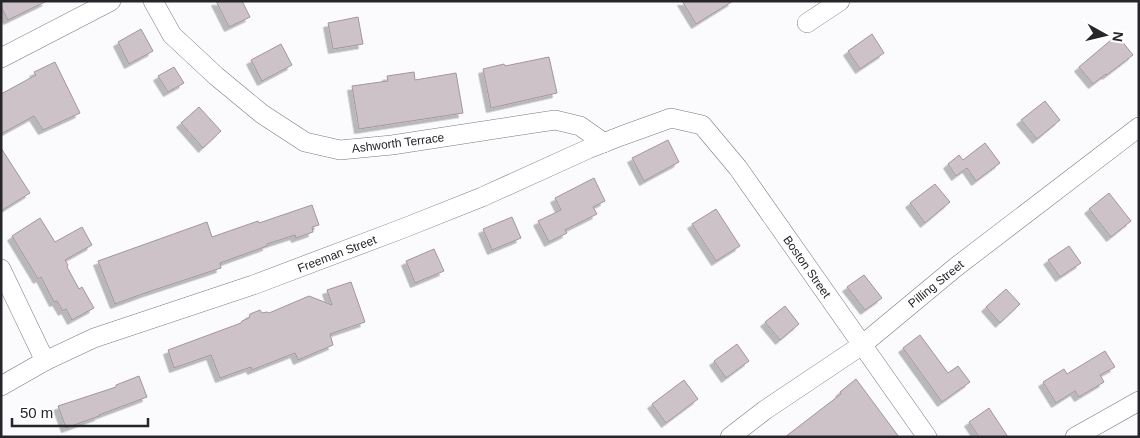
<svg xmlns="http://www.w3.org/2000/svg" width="1140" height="438" viewBox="0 0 1140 438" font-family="Arial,sans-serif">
<defs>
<filter id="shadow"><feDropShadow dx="-4.5" dy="4.5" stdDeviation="0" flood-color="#0004"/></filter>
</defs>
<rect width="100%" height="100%" fill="#fbfbfe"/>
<!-- building -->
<g fill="#cdc2c8" stroke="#a2969c" filter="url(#shadow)">
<path d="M 1,1 L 47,1 L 8,20 L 1,7 Z"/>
<path d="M 216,1 L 242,1 L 250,17 L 229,27 Z"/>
<path d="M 682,1 L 733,1 L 696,24 Z"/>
<path d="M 358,17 L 363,44 L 333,49 L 328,23 Z"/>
<path d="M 141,29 L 153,51 L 129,64 L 118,42 Z"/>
<path d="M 872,34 L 884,53 L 860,69 L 848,51 Z"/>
<path d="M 1117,35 L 1133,55 L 1107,75 L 1106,74 L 1093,84 L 1079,67 Z"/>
<path d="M 281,44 L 292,65 L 262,81 L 251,60 Z"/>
<path d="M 549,57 L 557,93 L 491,108 L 483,69 L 504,64 L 505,66 Z"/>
<path d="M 55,62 L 80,113 L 43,130 L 34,116 L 1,134 L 1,94 L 36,75 L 34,72 Z"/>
<path d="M 174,67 L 184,83 L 168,92 L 158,76 Z"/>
<path d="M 414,72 L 415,80 L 456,73 L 463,113 L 359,129 L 352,86 L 388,81 L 387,76 Z"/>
<path d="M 1045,101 L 1060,120 L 1037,139 L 1021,120 Z"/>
<path d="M 199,107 L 221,131 L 203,148 L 181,123 Z"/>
<path d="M 668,140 L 679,162 L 644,181 L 632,158 Z"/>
<path d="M 985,143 L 1000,163 L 976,181 L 967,168 L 956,176 L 948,164 L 959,155 L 963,160 Z"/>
<path d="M 1,148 L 30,193 L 1,211 Z"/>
<path d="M 594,178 L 605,201 L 593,207 L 597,214 L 565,230 L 567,233 L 549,242 L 538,221 L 561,210 L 555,198 Z"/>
<path d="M 935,184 L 950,202 L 925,223 L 910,203 Z"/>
<path d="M 1109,193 L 1131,221 L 1111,237 L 1089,209 Z"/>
<path d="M 312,205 L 319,225 L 312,227 L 313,232 L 296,238 L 295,235 L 267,244 L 267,246 L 220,263 L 221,268 L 145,293 L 115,304 L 98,261 L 207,222 L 212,237 L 258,221 L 259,223 Z"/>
<path d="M 716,209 L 740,246 L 716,261 L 692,224 Z"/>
<path d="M 512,217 L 521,238 L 492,250 L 483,229 Z"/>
<path d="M 40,218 L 55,242 L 82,227 L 92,245 L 65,260 L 68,265 L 67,267 L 79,289 L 82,287 L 94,308 L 72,320 L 66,309 L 63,311 L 57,301 L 54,302 L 41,277 L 38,279 L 12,236 Z"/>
<path d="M 1069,246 L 1081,263 L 1060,277 L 1048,260 Z"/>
<path d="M 434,249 L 444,271 L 415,283 L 406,261 Z"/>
<path d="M 864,275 L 882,298 L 865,310 L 847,287 Z"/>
<path d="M 351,282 L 365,322 L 330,334 L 333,345 L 298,360 L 295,353 L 252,370 L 251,367 L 220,378 L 211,355 L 174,368 L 168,350 L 241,323 L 242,321 L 249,318 L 250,314 L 260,310 L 262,313 L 267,312 L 269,313 L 309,296 L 332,305 L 327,290 Z"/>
<path d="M 1006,289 L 1020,304 L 1000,323 L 986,307 Z"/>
<path d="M 785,306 L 799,324 L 780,340 L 765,322 Z"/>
<path d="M 920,335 L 948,373 L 958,366 L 970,382 L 942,402 L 903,348 Z"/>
<path d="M 737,344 L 749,361 L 726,378 L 714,361 Z"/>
<path d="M 1105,351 L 1115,367 L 1100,375 L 1104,382 L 1079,397 L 1075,391 L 1056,403 L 1043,382 L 1064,369 L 1067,374 Z"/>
<path d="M 139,376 L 147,397 L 99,415 L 99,416 L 66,428 L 58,406 L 116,387 L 116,385 Z"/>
<path d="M 856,379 L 899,437 L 785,437 L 841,394 L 840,392 Z"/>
<path d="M 684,380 L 698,399 L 666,423 L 652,404 Z"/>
<path d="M 989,408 L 1008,437 L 979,437 L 969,422 Z"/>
</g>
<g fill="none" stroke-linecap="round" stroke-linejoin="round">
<defs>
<g id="minor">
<path d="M 153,1 L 172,35 L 216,76 L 262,114 L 305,142 L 340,150 L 392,145 L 555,120 L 580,126 L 604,143"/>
<path d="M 807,23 L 840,1"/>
<path d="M 1,58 L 111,1"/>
<path d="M 1,269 L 45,361"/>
<path d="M 1,386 L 45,361 L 94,338 L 253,285 L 404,228 L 482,197 L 588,149 L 621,136 L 671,118 L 702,125 L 738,168 L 927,437"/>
<path d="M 730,437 L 765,410 L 862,345 L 956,267 L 1139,127"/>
<path d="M 1075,437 L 1139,401"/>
</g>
</defs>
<!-- minor casing -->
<use href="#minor" stroke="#787882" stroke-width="20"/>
<!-- minor -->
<use href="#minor" stroke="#fff" stroke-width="19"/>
</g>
<g text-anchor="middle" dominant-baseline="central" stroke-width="5" stroke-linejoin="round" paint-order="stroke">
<!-- street labels -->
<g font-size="12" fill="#26252a" stroke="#fff">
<text transform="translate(398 143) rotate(-7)">Ashworth Terrace</text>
<text transform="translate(337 254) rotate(-21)">Freeman Street</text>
<text transform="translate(807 267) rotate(55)">Boston Street</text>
<text transform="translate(936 284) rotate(-39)">Pilling Street</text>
</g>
</g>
<!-- border -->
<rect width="1140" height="438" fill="none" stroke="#26252a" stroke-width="5"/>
<!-- north arrow -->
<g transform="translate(1105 35) rotate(98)" stroke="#ffffff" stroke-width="4" paint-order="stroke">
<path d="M0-4L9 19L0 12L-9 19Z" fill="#26252a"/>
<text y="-8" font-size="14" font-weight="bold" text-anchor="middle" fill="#26252a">N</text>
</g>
<!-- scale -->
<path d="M12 418v8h136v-8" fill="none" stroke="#26252a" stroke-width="2.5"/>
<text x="20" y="418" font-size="15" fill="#26252a" stroke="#ffffff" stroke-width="4" paint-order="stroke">50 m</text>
</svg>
